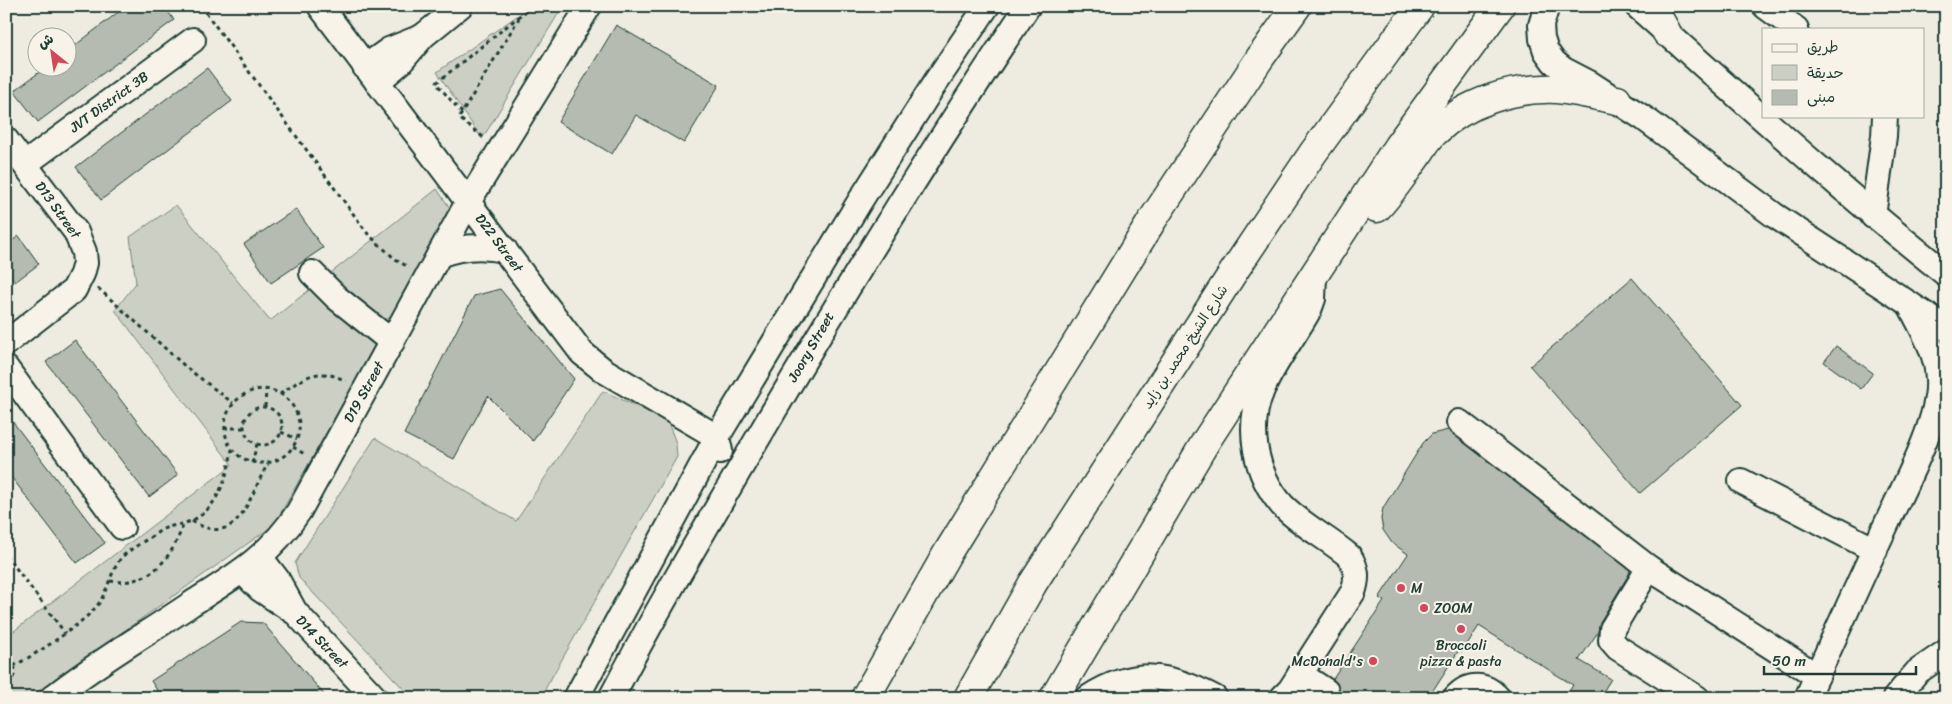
<svg xmlns="http://www.w3.org/2000/svg" width="1952" height="704" viewBox="0 0 1952 704" font-family="Sriracha,'Playpen Sans Arabic',sans-serif">
<rect width="100%" height="100%" fill="#eeece1"/>
<filter id="ink" filterUnits="userSpaceOnUse"><feTurbulence type="fractalNoise" baseFrequency=".02" numOctaves="2"/><feDisplacementMap in="SourceGraphic" scale="10" xChannelSelector="R" yChannelSelector="G"/><feConvolveMatrix kernelMatrix="1 2 1 2 8 2 1 2 1" color-interpolation-filters="sRGB"/></filter>
<g filter="url(#ink)">
<!-- green -->
<g fill="#cccfc4" stroke="#76867c">
<path d="M 531,6 L 563,6 L 482,139 L 437,72 Z"/>
<path d="M 437,189 L 452,211 L 274,525 L 29,698 L 6,698 L 6,637 L 232,465 L 115,310 L 136,283 L 130,237 L 176,205 L 270,321 Z"/>
<path d="M 603,391 L 667,420 L 676,443 L 677,457 L 540,698 L 412,698 L 299,578 L 295,563 L 375,438 L 516,521 Z"/>
</g>
<!-- building -->
<g fill="#b5bbb0" stroke="#1f3d34">
<path d="M 126,6 L 164,6 L 174,20 L 38,122 L 14,91 L 45,68 L 68,68 L 68,51 Z"/>
<path d="M 616,25 L 719,85 L 684,143 L 636,115 L 612,154 L 558,122 Z"/>
<path d="M 207,68 L 232,101 L 101,200 L 76,167 Z"/>
<path d="M 296,209 L 323,248 L 271,283 L 244,244 Z"/>
<path d="M 19,236 L 39,264 L 15,282 L 6,269 L 6,245 Z"/>
<path d="M 1632,278 L 1742,405 L 1640,493 L 1530,366 Z"/>
<path d="M 500,289 L 574,379 L 533,441 L 488,396 L 454,459 L 404,434 L 474,296 Z"/>
<path d="M 75,340 L 178,475 L 149,497 L 46,362 Z"/>
<path d="M 1836,346 L 1873,373 L 1861,389 L 1824,362 Z"/>
<path d="M 6,413 L 105,543 L 77,563 L 6,470 Z"/>
<path d="M 1448,430 L 1630,570 L 1629,574 L 1600,622 L 1598,632 L 1579,660 L 1611,679 L 1599,698 L 1565,698 L 1573,685 L 1479,626 L 1462,652 L 1459,650 L 1428,698 L 1338,698 L 1340,691 L 1338,685 L 1333,679 L 1384,601 L 1379,598 L 1408,554 L 1392,543 L 1383,530 L 1381,519 L 1383,508 L 1423,443 L 1432,434 Z"/>
<path d="M 241,622 L 263,623 L 327,698 L 162,698 L 151,681 Z"/>
</g>
<g fill="none" stroke-linecap="round" stroke-linejoin="round">
<defs>
<g id="minor">
<path d="M 320,6 L 582,353 L 603,370 L 717,437 L 720,451"/>
<path d="M 1547,6 L 1541,25 L 1542,39 L 1546,51 L 1554,62 L 1564,70 L 1591,84 L 1645,119 L 1774,215 L 1946,328"/>
<path d="M 1637,6 C 1739,97 1839,189 1946,274"/>
<path d="M 1765,6 L 1796,29"/>
<path d="M 365,67 L 389,50 L 419,38"/>
<path d="M 377,82 L 400,63 L 423,36 L 460,6"/>
<path d="M 6,140 L 76,232 L 84,252 L 85,263 L 82,274 L 74,290 L 6,343"/>
<path d="M 25,164 L 193,40"/>
<path d="M 1873,216 L 1884,136 L 1885,116"/>
<path d="M 439,255 C 461,246 482,245 505,250"/>
<path d="M 312,273 L 337,298 L 392,342"/>
<path d="M 6,368 L 122,527"/>
<path d="M 1459,422 L 1649,568 L 1817,676"/>
<path d="M 1741,481 L 1875,550"/>
<path d="M 260,557 L 277,579 L 295,612"/>
<path d="M 1649,568 L 1612,629 L 1611,640 L 1618,648 L 1697,698"/>
<path d="M 242,571 L 260,589 L 296,613 L 375,698"/>
<path d="M 1300,674 L 1326,691"/>
<path d="M 52,698 C 96,663 145,635 191,604 C 235,576 270,556 299,511 L 468,202 L 589,6"/>
<path d="M 576,698 L 717,437 L 860,201 L 937,80 L 987,6"/>
<path d="M 611,698 C 656,611 706,527 755,443 C 842,295 932,149 1028,6"/>
<path d="M 1088,698 C 1134,668 1168,673 1215,698"/>
<path d="M 1282,698 L 1290,690 L 1353,592 C 1358,578 1357,568 1349,556 C 1328,538 1301,525 1282,505 C 1255,474 1246,427 1262,390 C 1274,362 1294,337 1309,310 L 1313,299 L 1314,276"/>
<path d="M 1455,698 C 1468,683 1485,683 1498,698"/>
<path d="M 1807,698 C 1833,640 1859,582 1886,525 C 1903,488 1941,419 1938,379 C 1937,352 1922,329 1910,305"/>
<path d="M 1895,698 L 1917,672 L 1946,652"/>
</g>
<g id="highway">
<path d="M 1652,6 L 1667,33"/>
<path d="M 1377,208 C 1393,191 1405,172 1419,153 C 1424,146 1428,138 1435,132 C 1466,102 1514,87 1557,89 C 1578,91 1598,96 1617,100"/>
<path d="M 865,698 L 948,552 L 1153,219 L 1260,58 L 1297,6"/>
<path d="M 968,698 L 1033,583 L 1236,268 L 1313,153 L 1420,6"/>
<path d="M 1054,698 L 1206,441 L 1398,146 L 1500,6"/>
</g>
</defs>
<!-- minor casing -->
<use href="#minor" stroke="#1f3d34" stroke-width="28"/>
<!-- highway casing -->
<use href="#highway" stroke="#1f3d34" stroke-width="31"/>
<!-- path -->
<g stroke="#1f3d34" stroke-width="3" stroke-dasharray="4 4" stroke-linecap="butt">
<path d="M 201,6 L 368,234 L 395,259 L 408,267"/>
<path d="M 462,113 L 436,83 L 532,6"/>
<path d="M 483,137 L 459,118 L 519,18"/>
<path d="M 98,288 L 187,368 L 233,403"/>
<path d="M 280,394 C 305,377 317,366 346,381"/>
<path d="M 265,407 L 266,390"/>
<circle cx="263" cy="426" r="19"/>
<path d="M 224,428 L 243,428"/>
<path d="M 281,432 L 297,439"/>
<path d="M 293,447 L 306,455"/>
<path d="M 252,463 L 257,444"/>
<path d="M 192,521 C 240,551 249,494 268,464"/>
<path d="M 6,555 L 65,633"/>
<path d="M 110,581 C 149,587 173,558 183,524"/>
<path d="M 6,669 C 26,662 88,621 99,603 C 108,590 112,567 123,556 C 134,546 149,539 161,530 C 171,525 181,525 191,521 C 218,509 227,477 232,450 C 204,406 265,366 292,405 C 318,443 268,485 232,450"/>
<path d="M 6,693 L 14,675 L 15,666"/>
</g>
<!-- minor -->
<use href="#minor" stroke="#f7f3e8" stroke-width="24"/>
<!-- highway -->
<use href="#highway" stroke="#f7f3e8" stroke-width="28"/>
</g>
</g>
<!-- markers -->
<g fill="#d1495b" stroke="#f7f3e8" stroke-width="2">
<circle cx="1401" cy="588" r="5"/>
<circle cx="1424" cy="608" r="5"/>
<circle cx="1461" cy="629" r="5"/>
<circle cx="1373" cy="661" r="5"/>
</g>
<g text-anchor="middle" dominant-baseline="central" stroke-width="4" stroke-linejoin="round" paint-order="stroke">
<!-- street labels -->
<g font-size="14" fill="#1f3d34" stroke="#f7f3e8">
<text transform="translate(109 102) rotate(-36)">JVT District 3B</text>
<text transform="translate(58 210) rotate(54)">D13 Street</text>
<text transform="translate(499 243) rotate(53)">D22 Street</text>
<text transform="translate(811 347) rotate(-60)">Joory Street</text>
<text transform="translate(1185 347) rotate(-57)">شارع الشيخ محمد بن زايد</text>
<text transform="translate(364 392) rotate(-61)">D19 Street</text>
<text transform="translate(322 642) rotate(46)">D14 Street</text>
</g>
<!-- poi labels -->
<g font-size="14" fill="#1f3d34" stroke="#f7f3e8" text-anchor="start">
<text x="1411" y="588">M</text>
<text x="1434" y="608">ZOOM</text>
<text x="1461" y="645" text-anchor="middle">Broccoli<tspan x="1461" dy="16">pizza &amp; pasta</tspan></text>
<text x="1363" y="661" text-anchor="end">McDonald's</text>
</g>
</g>
<!-- margin -->
<rect width="1952" height="704" fill="none" stroke="#f7f3e8" stroke-width="25"/>
<rect x="12" y="12" width="1927" height="679" fill="none" stroke="#1f3d34" stroke-width="2" filter="url(#ink)"/>
<!-- legend -->
<rect x="1762" y="28" width="162" height="90" fill="#f7f3e8" stroke="#a1aaa0"/>
<rect x="1772" y="44" width="25" height="8" fill="#f7f3e8" stroke="#a1aaa0"/>
<text x="1807" y="52" font-size="15" fill="#1f3d34">طريق</text>
<rect x="1772" y="65" width="25" height="15" fill="#cccfc4" stroke="#a1aaa0"/>
<text x="1807" y="78" font-size="15" fill="#1f3d34">حديقة</text>
<rect x="1772" y="90" width="25" height="15" fill="#b5bbb0" stroke="#a1aaa0"/>
<text x="1807" y="102" font-size="15" fill="#1f3d34">مبنى</text>
<!-- north arrow -->
<g transform="translate(52 52) rotate(330)"><circle r="24" fill="#f7f3e8" stroke="#a1aaa0"/>
<path d="M0-4L9 19L0 12L-9 19Z" fill="#d1495b"/>
<text y="-8" font-size="14" font-weight="bold" text-anchor="middle" fill="#1f3d34">ش</text>
</g>
<!-- scale -->
<path d="M1764 666v8h152v-8" fill="none" stroke="#1f3d34" stroke-width="2.5"/>
<text x="1772" y="666" font-size="15" fill="#1f3d34" stroke="#f7f3e8" stroke-width="4" paint-order="stroke">50 m</text>
</svg>
